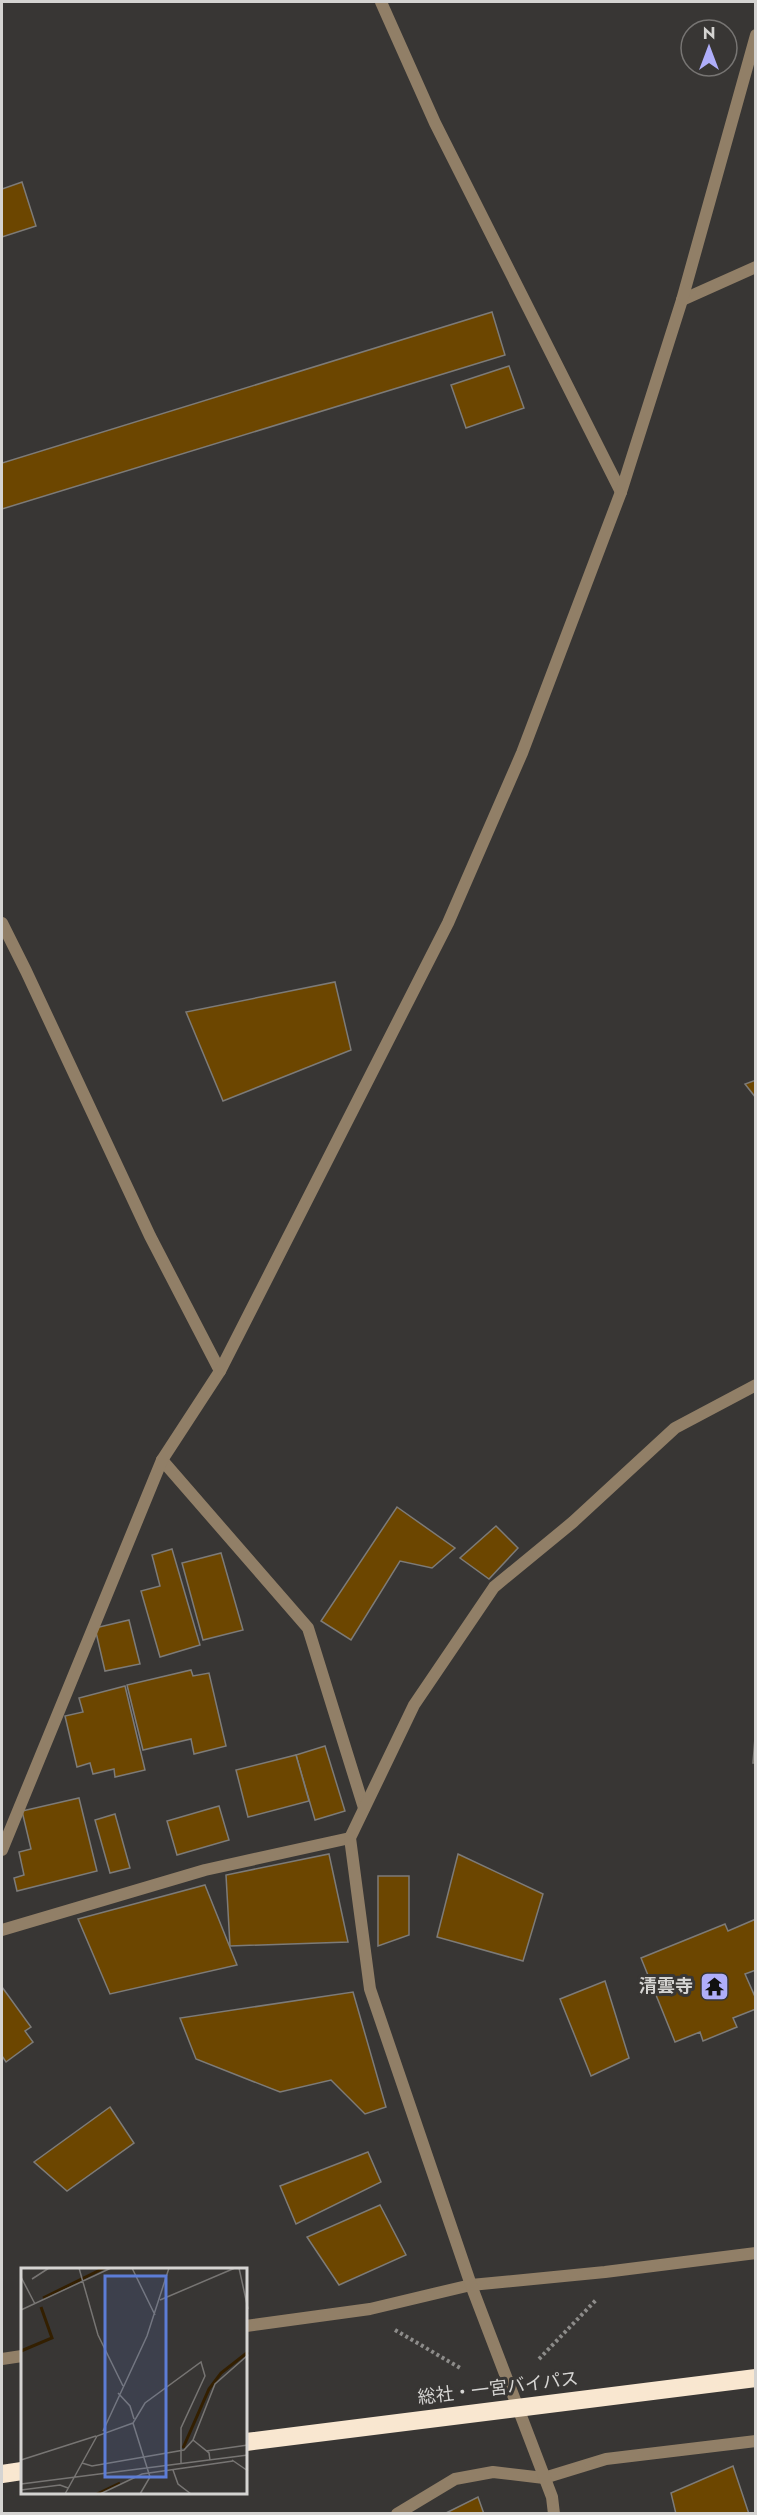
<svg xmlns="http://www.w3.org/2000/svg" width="757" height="2515" viewBox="0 0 757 2515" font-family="Jost,'Noto Sans JP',sans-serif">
<rect width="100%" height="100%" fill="#383634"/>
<!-- building -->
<g fill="#6c4600" stroke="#7d7b78" stroke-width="1.5">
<path d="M 22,182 L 36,226 L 2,237 L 2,189 Z"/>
<path d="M 492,312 L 505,355 L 2,509 L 2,463 Z"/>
<path d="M 509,366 L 524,408 L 466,428 L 451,385 Z"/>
<path d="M 335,982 L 351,1050 L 223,1101 L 186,1012 Z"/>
<path d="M 756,1080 L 756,1098 L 745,1084 Z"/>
<path d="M 397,1507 L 455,1548 L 432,1568 L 400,1561 L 351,1640 L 321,1621 Z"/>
<path d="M 496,1526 L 518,1548 L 489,1579 L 460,1558 Z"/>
<path d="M 172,1549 L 200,1645 L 160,1657 L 141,1591 L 160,1586 L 152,1555 Z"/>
<path d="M 221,1553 L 243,1630 L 203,1640 L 182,1563 Z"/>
<path d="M 129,1620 L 140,1664 L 105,1671 L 95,1628 Z"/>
<path d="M 191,1670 L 193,1676 L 209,1673 L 226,1746 L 194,1754 L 191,1739 L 143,1750 L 127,1685 Z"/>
<path d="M 125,1686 L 145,1770 L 115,1777 L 114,1769 L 93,1774 L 90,1763 L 77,1767 L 65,1716 L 83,1712 L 79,1698 Z"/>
<path d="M 756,1725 L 756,1763 L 753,1763 Z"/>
<path d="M 325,1746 L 345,1811 L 315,1820 L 296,1755 Z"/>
<path d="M 296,1755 L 309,1801 L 248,1817 L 236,1770 Z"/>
<path d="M 79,1798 L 97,1871 L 17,1891 L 14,1878 L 24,1875 L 19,1852 L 31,1849 L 22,1811 Z"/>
<path d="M 219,1806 L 229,1840 L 177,1855 L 167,1821 Z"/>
<path d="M 115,1814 L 130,1868 L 110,1873 L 95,1820 Z"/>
<path d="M 329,1854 L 348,1942 L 230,1946 L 226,1875 Z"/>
<path d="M 458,1854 L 543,1894 L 523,1961 L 437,1937 Z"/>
<path d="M 378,1876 L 409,1876 L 409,1935 L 378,1946 Z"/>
<path d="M 205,1885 L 237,1965 L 110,1994 L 78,1919 Z"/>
<path d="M 756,1919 L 756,1970 L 745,1974 L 756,1999 L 756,2009 L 733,2018 L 737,2027 L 703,2041 L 700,2032 L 675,2042 L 641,1958 L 725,1924 L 728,1931 Z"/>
<path d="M 605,1981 L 629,2058 L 591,2076 L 560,1999 Z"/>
<path d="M 2,1987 L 31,2027 L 25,2031 L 33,2042 L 6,2062 L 2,2056 Z"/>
<path d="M 353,1992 L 386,2107 L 365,2114 L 331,2080 L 280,2092 L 196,2059 L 180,2018 Z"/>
<path d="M 110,2107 L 134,2143 L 67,2191 L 34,2162 Z"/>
<path d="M 368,2152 L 381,2182 L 296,2224 L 280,2186 Z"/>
<path d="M 380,2205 L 406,2255 L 339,2285 L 307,2237 Z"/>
<path d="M 733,2466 L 749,2514 L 676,2514 L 671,2493 Z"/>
<path d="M 478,2497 L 484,2514 L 444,2514 Z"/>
</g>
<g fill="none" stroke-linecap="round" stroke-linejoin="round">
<!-- path -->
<g stroke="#8d8c8a" stroke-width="4" stroke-dasharray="3 3" stroke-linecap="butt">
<path d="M 395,2330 L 462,2369"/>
<path d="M 539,2359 L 597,2299"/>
</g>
<!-- street -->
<g stroke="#917f67" stroke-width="12">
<path d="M 381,2 L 435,123 L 621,492"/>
<path d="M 682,300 L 756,267"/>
<path d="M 2,923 L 26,971 L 150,1236 L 220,1371"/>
<path d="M 162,1460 L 308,1628 L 364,1808"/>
<path d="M 2,1850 L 162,1460 L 220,1371 L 448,923 L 522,753 L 621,492 L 682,300 L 756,35"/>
<path d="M 2,1930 L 205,1870 L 350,1838"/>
<path d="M 246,2326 L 370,2309 L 471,2285 L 605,2272 L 756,2253"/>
<path d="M 2,2359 L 22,2356"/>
<path d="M 397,2514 L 455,2479 L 493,2472 L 544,2478 L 606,2459 L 756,2441"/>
<path d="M 554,2514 L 552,2497 L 471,2285 L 370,1989 L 350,1838 L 414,1705 L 494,1587 L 573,1522 L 675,1428 L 756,1385"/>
</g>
<!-- highway -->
<g stroke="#f9e7d0" stroke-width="18">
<path d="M 246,2442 L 756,2378"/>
<path d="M 2,2474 L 22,2471"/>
</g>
</g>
<!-- icons -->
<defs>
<symbol id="temple-square" viewBox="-11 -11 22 22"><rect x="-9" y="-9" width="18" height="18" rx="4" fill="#afaefa" stroke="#383634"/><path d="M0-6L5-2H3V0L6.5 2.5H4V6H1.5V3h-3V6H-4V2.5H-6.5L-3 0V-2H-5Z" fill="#111"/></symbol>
</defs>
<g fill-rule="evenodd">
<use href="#temple-square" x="698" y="1970" width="33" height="33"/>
</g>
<g text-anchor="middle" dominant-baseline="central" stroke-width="6" stroke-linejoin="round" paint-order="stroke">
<!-- poi labels -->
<g font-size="18" font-weight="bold" fill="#d5d4d2" stroke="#383634" text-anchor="end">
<text x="693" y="1986">清雲寺</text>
</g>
<!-- street labels -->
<g font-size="18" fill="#d5d4d2" stroke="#383634">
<text transform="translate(498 2388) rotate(-7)">総社・一宮バイパス</text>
</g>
</g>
<!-- overview -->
<g transform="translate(21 2268)">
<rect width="226" height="226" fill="#383634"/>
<path fill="none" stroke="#331f00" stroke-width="3" d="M 22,30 L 83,0M 0,83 L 31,70 L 20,39M 162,180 L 188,121 L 200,105 L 227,84M 76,226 L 99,215"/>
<path fill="none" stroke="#777573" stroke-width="1.5" d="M 58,0 L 77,67 L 102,118M 111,0 L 134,47M 218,0 L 227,41M 0,9 L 14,36M 11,11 L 28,0M 139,32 L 214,0M 0,42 L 90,0M 97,125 L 109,138 L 113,151M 82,163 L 126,68 L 148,0M 172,172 L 188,185 L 189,192M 185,183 L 227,177M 0,192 L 75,168M 211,192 L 227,203M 61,195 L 71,198 L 163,182 L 172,172 L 194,116 L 227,87M 152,202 L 157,216 L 170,226M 0,216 L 227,187M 0,222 L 39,217 L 47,220M 44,226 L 76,168 L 112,155M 79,226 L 121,206 L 212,193M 119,226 L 129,209 L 112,155 L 124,135 L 180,94 L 184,108 L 160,160 L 160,196"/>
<path fill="#5d7dd6" fill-opacity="0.15" stroke="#5d7dd6" stroke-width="3" d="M 84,8 L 145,8 L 145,209 L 84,209 Z"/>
<rect width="226" height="226" fill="none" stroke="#d5d4d2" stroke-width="3"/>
</g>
<!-- border -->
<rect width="757" height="2515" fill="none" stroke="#d5d4d2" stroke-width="6"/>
<!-- north arrow -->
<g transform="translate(709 48)"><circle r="28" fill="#383634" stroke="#777573" stroke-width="1.5"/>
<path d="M0-4.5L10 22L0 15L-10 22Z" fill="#afaefa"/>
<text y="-9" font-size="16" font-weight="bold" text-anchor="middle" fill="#d5d4d2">N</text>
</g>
</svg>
